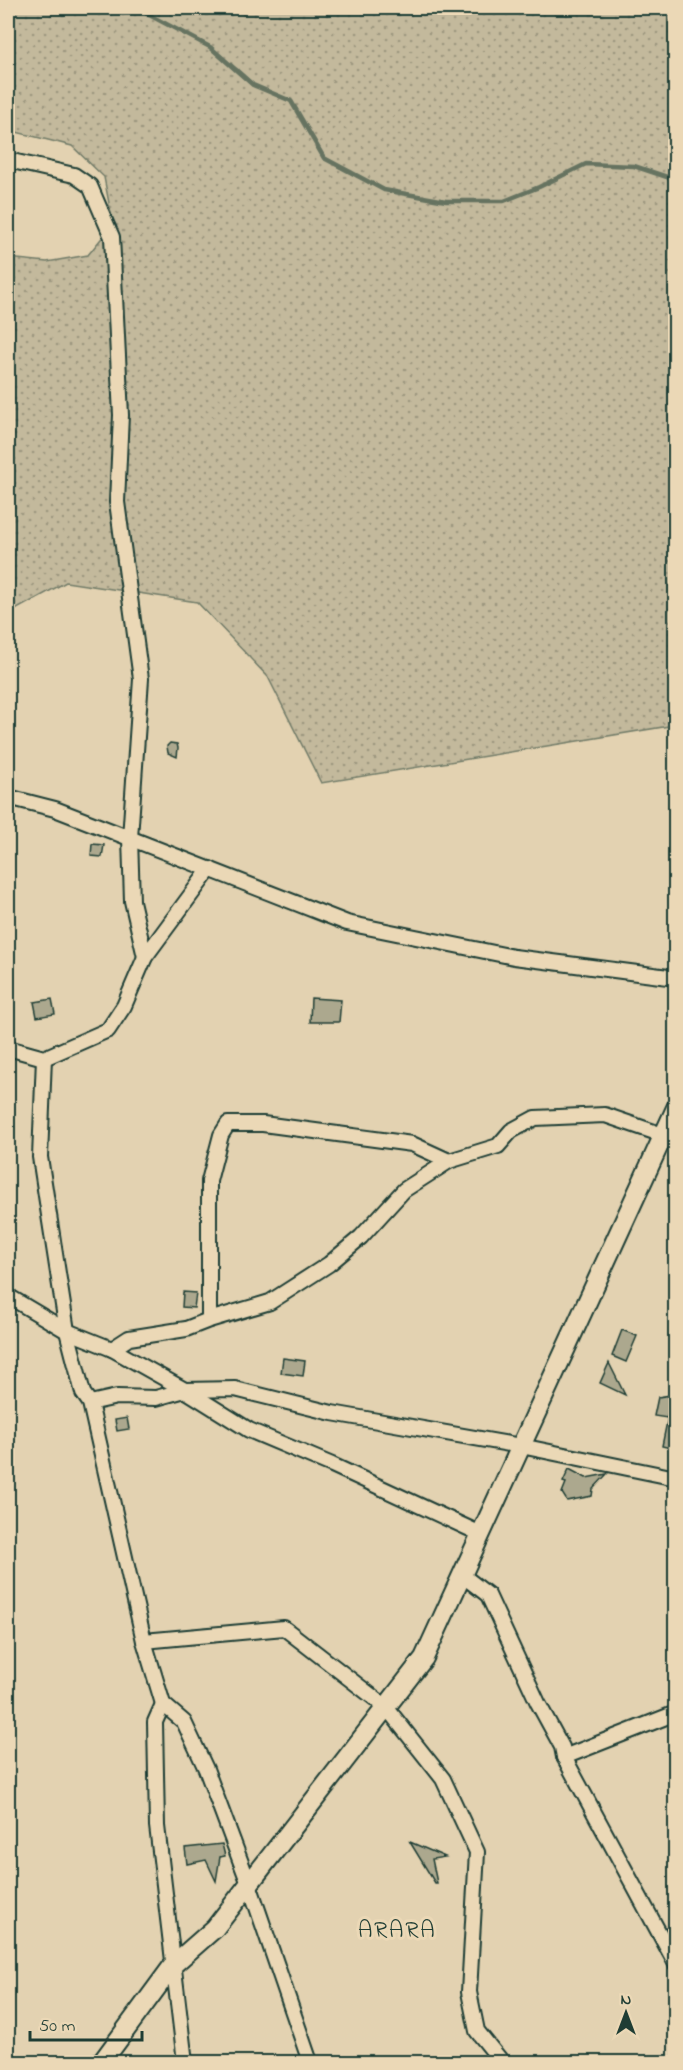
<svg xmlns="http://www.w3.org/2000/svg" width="683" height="2070" viewBox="0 0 683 2070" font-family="'Indie Flower',sans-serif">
<defs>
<pattern id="grass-dots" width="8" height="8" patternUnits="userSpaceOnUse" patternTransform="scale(1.5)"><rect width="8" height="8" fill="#c3b99c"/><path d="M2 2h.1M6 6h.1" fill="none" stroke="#9e9880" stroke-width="1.8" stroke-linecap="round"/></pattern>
</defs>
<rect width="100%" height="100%" fill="#e3d2b1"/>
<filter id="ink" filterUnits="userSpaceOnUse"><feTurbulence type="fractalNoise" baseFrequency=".0167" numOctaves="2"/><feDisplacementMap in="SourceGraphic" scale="12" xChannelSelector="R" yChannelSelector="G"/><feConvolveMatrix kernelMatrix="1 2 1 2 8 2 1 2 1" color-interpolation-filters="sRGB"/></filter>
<g filter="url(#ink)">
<!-- grass -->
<path fill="url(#grass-dots)" stroke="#717b68" stroke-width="1.5" d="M 8,8 L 646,8 L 661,14 L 675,13 L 675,725 L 321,783 L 268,677 L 197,602 L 66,582 L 8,614 L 8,258 L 47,262 L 88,255 L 113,224 L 104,177 L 72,146 L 8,130 Z"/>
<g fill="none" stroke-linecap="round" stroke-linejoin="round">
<!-- stream -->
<path stroke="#667361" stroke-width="4.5" d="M 136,8 L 210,47 L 253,85 L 291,101 L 324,158 L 384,190 L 446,201 L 504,201 L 539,187 L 586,164 L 634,166 L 676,180"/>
</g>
<!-- building -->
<g fill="#aca88e" stroke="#1f3d34" stroke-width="1.5">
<path d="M 170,743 L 177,744 L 178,748 L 177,757 L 168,753 L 167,746 Z"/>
<path d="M 92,844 L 104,845 L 102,857 L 91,856 Z"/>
<path d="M 311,998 L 341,1000 L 339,1022 L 310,1022 Z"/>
<path d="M 52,999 L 55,1014 L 37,1017 L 34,1002 Z"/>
<path d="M 183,1292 L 196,1293 L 194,1308 L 182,1307 Z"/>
<path d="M 622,1330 L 637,1336 L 626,1362 L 612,1356 Z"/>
<path d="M 283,1358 L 305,1361 L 303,1376 L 281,1373 Z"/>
<path d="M 609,1363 L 625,1395 L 600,1383 Z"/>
<path d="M 671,1395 L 667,1418 L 654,1416 L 658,1397 Z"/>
<path d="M 670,1407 L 675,1408 L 675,1449 L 662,1446 Z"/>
<path d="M 127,1418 L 129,1429 L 117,1431 L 115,1420 Z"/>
<path d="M 569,1469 L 586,1478 L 607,1474 L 593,1489 L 592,1496 L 567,1501 L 562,1493 L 566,1483 L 563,1482 Z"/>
<path d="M 410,1842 L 445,1857 L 432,1859 L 437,1883 L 435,1883 Z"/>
<path d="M 222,1844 L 225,1856 L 220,1857 L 216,1881 L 206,1860 L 187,1864 L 185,1848 Z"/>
</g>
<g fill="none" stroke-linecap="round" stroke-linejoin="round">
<defs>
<g id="street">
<path d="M 8,160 L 74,175 L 90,186 L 112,237 L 121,415 L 117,502 L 141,679 L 130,838 L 132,901 L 145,957"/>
<path d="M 8,797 L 55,809 L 347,923 L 514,957 L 676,978"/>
<path d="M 8,1048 L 44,1058 L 108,1030 L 124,1006 L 145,957 L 210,869"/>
<path d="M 44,1058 L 40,1157 L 67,1331 L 83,1393 L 90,1403 L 144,1641 L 163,1704 L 184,1722 L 206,1769 L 249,1884 L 310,2062"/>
<path d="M 8,1296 L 67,1331 L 112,1349 L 185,1390 L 249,1430 L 332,1465 L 481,1534"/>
<path d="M 209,1320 L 209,1181 L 221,1135 L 228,1124 L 263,1124 L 412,1144 L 449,1161"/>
<path d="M 112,1349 L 129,1338 L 186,1329 L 209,1320 L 270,1302 L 329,1264 L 361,1237 L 404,1190 L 449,1161 L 498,1146 L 511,1131 L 535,1118 L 605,1115 L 663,1135"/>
<path d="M 90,1403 L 117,1397 L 156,1398 L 185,1390 L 235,1389 L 332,1413 L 521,1446 L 676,1478"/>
<path d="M 462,1575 L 488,1595 L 538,1703 L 562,1747 L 564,1757 L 676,1964"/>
<path d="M 144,1641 L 284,1628 L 386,1707 L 443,1779 L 477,1852 L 469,1992 L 477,2031 L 502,2062"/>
<path d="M 163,1704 L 155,1722 L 157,1826 L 185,2062"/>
<path d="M 564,1757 L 676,1713"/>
</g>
<path id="secondary" d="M 102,2062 L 174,1964 L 215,1928 L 424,1658 L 676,1108"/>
</defs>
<!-- street casing -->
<use href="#street" stroke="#1f3d34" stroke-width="18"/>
<!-- secondary casing -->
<use href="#secondary" stroke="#1f3d34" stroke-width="22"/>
<!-- street -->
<use href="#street" stroke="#ebd8b6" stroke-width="14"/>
<!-- secondary -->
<use href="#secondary" stroke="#ebd8b6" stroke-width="18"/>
</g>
</g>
<g text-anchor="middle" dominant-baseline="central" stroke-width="6" stroke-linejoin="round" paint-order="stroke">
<!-- quarter labels -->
<g font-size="24" letter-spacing="1.5" fill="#1f3d34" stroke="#ebd8b6">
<text x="397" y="1931">ARARA</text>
</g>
</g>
<!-- margin -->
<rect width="683" height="2070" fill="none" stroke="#ebd8b6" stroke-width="30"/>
<rect x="15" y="15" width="653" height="2040" fill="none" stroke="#1f3d34" stroke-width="2" filter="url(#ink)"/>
<!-- north arrow -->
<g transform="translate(626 2013)" stroke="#ebd8b6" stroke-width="4.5" paint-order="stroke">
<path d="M0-4.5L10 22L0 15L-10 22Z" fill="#1f3d34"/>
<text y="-9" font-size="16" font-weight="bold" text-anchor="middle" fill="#1f3d34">N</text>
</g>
<!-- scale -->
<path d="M30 2031v9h112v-9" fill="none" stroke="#1f3d34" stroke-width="3"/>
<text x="39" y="2031" font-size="18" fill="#1f3d34" stroke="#ebd8b6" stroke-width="4.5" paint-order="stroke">50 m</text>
</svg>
